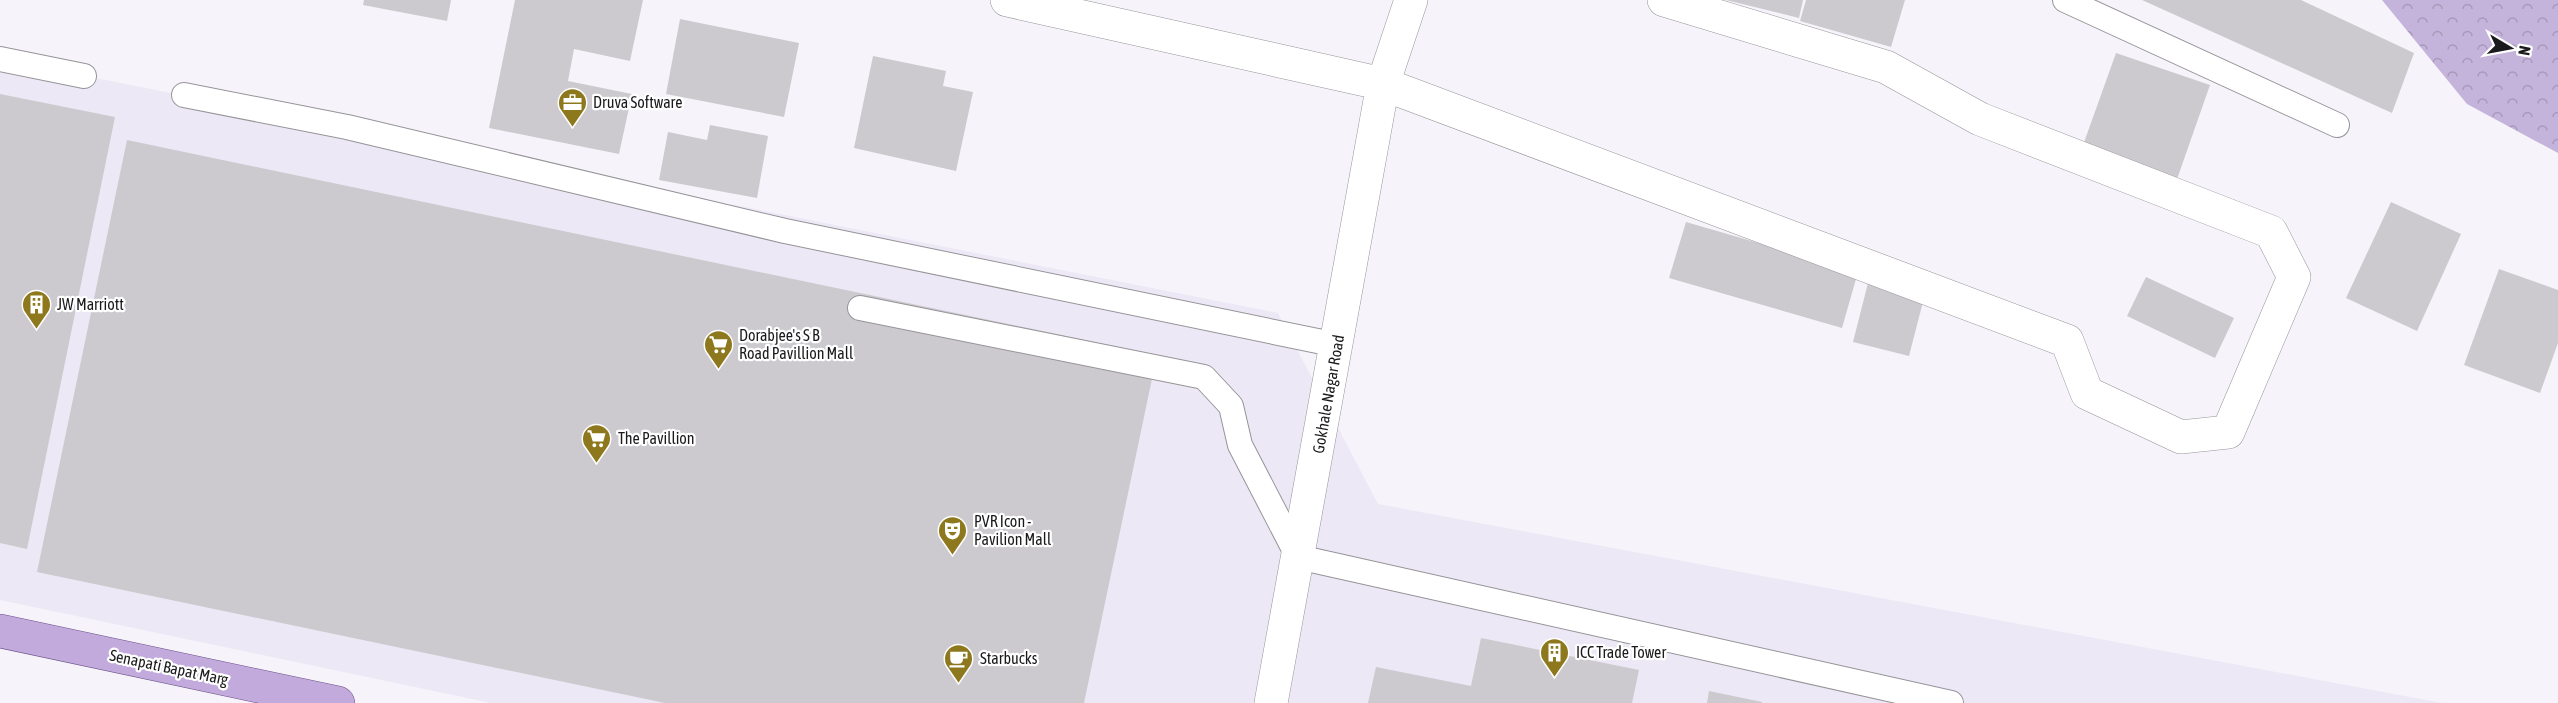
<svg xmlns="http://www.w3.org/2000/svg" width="2558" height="703" viewBox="0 0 2558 703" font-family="'Asap Condensed',sans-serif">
<defs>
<pattern id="forest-crowns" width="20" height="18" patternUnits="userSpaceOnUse" patternTransform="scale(1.5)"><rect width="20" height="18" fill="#c4b3da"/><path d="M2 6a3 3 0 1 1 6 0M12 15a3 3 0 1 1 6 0" fill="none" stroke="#a899ba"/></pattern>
</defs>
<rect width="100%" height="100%" fill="#f6f4fa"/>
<!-- built -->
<path fill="#ede8f5" d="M 0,59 L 1278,313 L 1378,504 L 2442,703 L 491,703 L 0,600 Z"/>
<!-- forest -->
<path fill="url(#forest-crowns)" d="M 2382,0 L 2558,0 L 2558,153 L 2467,104 Z"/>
<!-- building -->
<g fill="#cccacf">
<path d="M 364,0 L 451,0 L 447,21 L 363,5 Z"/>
<path d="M 515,0 L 643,0 L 630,61 L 574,49 L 568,81 L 632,94 L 619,154 L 489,128 Z"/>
<path d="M 1726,0 L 1803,0 L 1799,18 Z"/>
<path d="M 1806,0 L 1905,0 L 1891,47 L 1800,21 Z"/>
<path d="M 2142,0 L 2301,0 L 2414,53 L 2392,113 Z"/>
<path d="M 680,19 L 799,43 L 784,117 L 666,94 Z"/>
<path d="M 2116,53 L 2210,85 L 2176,182 L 2082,148 Z"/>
<path d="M 873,56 L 946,71 L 943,86 L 973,92 L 956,171 L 854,148 Z"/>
<path d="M 0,94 L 115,117 L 27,549 L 0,543 Z"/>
<path d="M 710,125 L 768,136 L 757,198 L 659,180 L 668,132 L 707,140 Z"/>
<path d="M 127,140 L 1157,355 L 1084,703 L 665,703 L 37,572 Z"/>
<path d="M 2391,202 L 2461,234 L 2417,331 L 2346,298 Z"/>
<path d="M 1686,222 L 1858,272 L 1842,328 L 1669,278 Z"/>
<path d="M 2499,269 L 2558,290 L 2558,343 L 2540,393 L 2464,365 Z"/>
<path d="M 2146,277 L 2234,318 L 2215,358 L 2127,316 Z"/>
<path d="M 1869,279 L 1925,294 L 1909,356 L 1853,342 Z"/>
<path d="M 1481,638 L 1639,670 L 1632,703 L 1368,703 L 1376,667 L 1471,686 Z"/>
<path d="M 1709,691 L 1762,702 L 1762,703 L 1707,703 Z"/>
</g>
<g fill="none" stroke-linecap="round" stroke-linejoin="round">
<defs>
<g id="service">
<path d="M 2065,0 L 2337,125"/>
<path d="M 0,59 L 84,76"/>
<path d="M 184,95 L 347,127 L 785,231 L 1337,345"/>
<path d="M 860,308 L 1204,377 L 1231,406 L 1240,445 L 1298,557 L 1951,703"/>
</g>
<path id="minor" d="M 1411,0 L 1383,84 L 2067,341 L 2087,393 L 2181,437 L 2228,432 L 2294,277 L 2271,232 L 1980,119 L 1886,67 L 1664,0"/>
<path id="tertiary" d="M 1007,0 L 1383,84 L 1271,703"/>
<path id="primary" d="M 0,631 L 338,703"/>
</defs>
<!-- service casing -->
<use href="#service" stroke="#969499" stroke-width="26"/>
<!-- minor casing -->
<use href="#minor" stroke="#969499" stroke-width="34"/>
<!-- tertiary casing -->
<use href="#tertiary" stroke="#969499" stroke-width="34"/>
<!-- primary casing -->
<use href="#primary" stroke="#6d538a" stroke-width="34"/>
<!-- service -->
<use href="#service" stroke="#fff" stroke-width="24"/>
<!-- minor -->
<use href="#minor" stroke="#fff" stroke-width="33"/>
<!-- tertiary -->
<use href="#tertiary" stroke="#fff" stroke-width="33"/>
<!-- primary -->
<use href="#primary" stroke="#c2aadc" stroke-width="33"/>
</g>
<!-- icons -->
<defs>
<symbol id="office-pin" viewBox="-11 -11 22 30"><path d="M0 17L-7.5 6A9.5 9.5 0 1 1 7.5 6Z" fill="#8e781d" stroke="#fff"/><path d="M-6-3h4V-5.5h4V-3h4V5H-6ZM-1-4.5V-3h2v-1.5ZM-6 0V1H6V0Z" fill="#fff"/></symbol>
<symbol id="building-pin" viewBox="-11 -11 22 30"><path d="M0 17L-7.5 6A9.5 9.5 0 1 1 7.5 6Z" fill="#8e781d" stroke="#fff"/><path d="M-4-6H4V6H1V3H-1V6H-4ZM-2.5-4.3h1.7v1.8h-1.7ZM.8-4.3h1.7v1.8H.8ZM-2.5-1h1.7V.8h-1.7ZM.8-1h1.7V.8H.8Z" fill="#fff"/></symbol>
<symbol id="supermarket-pin" viewBox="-11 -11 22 30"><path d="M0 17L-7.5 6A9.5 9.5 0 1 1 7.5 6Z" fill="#8e781d" stroke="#fff"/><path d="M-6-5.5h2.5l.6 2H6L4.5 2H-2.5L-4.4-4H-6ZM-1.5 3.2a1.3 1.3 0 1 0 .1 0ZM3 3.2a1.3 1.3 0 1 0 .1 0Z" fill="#fff"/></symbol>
<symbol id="theatre-pin" viewBox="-11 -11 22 30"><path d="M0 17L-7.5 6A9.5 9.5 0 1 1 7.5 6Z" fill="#8e781d" stroke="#fff"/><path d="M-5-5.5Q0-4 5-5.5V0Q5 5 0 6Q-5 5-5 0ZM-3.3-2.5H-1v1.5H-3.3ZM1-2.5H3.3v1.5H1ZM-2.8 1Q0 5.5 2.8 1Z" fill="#fff"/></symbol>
<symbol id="cafe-pin" viewBox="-11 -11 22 30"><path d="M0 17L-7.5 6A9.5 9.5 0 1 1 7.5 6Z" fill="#8e781d" stroke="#fff"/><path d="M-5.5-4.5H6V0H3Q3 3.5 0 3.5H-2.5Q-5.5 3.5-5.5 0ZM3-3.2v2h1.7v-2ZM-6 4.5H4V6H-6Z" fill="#fff"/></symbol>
</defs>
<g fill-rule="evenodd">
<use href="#office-pin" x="556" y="86" width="33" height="45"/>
<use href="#building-pin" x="20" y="288" width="33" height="45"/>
<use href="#supermarket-pin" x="702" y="328" width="33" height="45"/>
<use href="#supermarket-pin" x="580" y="422" width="33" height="45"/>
<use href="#theatre-pin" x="936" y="514" width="33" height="45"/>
<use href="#building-pin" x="1538" y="636" width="33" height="45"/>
<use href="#cafe-pin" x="942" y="642" width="33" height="45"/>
</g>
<g text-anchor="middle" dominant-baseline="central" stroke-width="4.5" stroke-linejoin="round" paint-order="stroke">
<!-- poi labels -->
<g font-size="16" fill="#1a1a1c" stroke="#fff" text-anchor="start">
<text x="593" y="102">Druva Software</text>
<text x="57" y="304">JW Marriott</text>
<text x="739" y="335">Dorabjee's S B<tspan x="739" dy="18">Road Pavillion Mall</tspan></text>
<text x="618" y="438">The Pavillion</text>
<text x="974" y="521">PVR Icon -<tspan x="974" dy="18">Pavilion Mall</tspan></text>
<text x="1576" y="652">ICC Trade Tower</text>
<text x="980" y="658">Starbucks</text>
</g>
<!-- street labels -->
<g font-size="16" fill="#1a1a1c" stroke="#fff">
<text transform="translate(1328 394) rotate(-80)">Gokhale Nagar Road</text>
<text transform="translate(169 667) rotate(12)">Senapati Bapat Marg</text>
</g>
</g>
<!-- north arrow -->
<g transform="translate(2510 48) rotate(100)" stroke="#ffffff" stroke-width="4.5" paint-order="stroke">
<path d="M0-4.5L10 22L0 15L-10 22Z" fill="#1a1a1c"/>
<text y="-9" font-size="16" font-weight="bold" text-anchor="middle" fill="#1a1a1c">N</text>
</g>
</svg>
